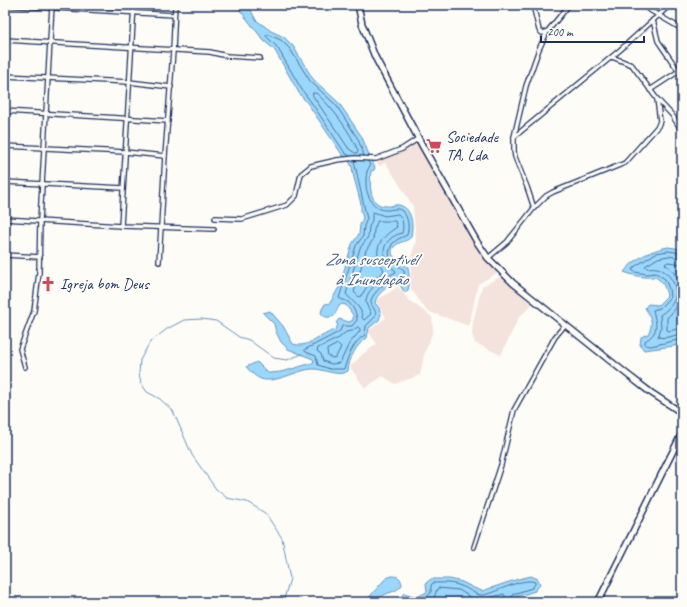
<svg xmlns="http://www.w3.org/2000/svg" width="687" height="607" viewBox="0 0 687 607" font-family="Caveat,sans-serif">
<rect width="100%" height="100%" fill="#fdfcf7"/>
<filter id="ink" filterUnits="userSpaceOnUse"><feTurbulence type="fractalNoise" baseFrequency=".025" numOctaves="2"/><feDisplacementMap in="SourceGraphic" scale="8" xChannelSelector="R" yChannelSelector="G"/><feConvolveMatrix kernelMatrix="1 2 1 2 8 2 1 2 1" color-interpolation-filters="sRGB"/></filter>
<g filter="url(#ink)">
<!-- built -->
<g fill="#f4e2dc">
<path d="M 417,142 L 450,197 L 461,223 L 475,245 L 497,273 L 478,284 L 469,326 L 427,311 L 411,289 L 411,257 L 416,241 L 413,206 L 386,163 L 379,166 L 376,160 Z"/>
<path d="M 502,276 L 532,305 L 519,317 L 501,355 L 475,343 L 472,334 L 473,322 L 482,286 Z"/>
<path d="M 398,287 L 410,301 L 432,317 L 433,331 L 424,355 L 420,375 L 395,384 L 383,376 L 365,388 L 350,367 L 363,354 L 377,344 L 368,331 L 386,318 L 376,301 Z"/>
</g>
<!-- water -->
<g fill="#9ad7fb" stroke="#6794bc">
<path d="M 236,5 L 248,5 L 256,20 L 271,31 L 284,37 L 293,46 L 313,79 L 339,103 L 362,137 L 369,155 L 375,168 L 374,170 L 371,171 C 370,183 368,206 386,206 C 391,207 395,204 399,205 C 413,208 413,226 411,237 C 407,241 404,241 399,243 C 383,252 398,262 408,267 C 409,274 411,285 407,292 L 404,292 L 399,283 L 396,282 C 388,286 376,294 375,303 L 379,308 L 381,314 L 379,320 L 369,328 L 367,338 C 356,344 349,359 348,371 C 339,378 322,368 312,369 C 297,370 275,384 261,379 C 255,377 250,371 246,367 L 257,362 L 268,373 C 284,373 297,367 312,363 L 314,362 L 313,359 L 288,349 L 281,342 L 276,332 L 274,324 L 263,313 L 270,311 L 283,326 L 293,344 C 308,349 321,334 335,330 L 338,325 L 336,323 L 339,319 L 349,322 L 353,320 L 353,315 L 346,305 L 342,304 L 339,306 L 334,316 C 328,318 325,318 321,313 L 322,309 L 325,304 L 330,303 L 339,287 L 352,244 L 359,234 L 360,225 L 363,218 L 361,211 L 361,204 L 353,174 L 352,167 L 348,159 L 343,156 L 308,104 L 299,93 L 274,49 L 264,41 Z"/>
<path d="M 668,247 L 682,249 L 682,343 L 674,346 L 644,350 L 640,345 L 641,337 L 648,334 C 654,324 651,317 645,308 L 648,304 L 658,305 L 667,296 C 665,287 663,281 655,277 C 644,278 635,276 624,272 C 635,258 651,250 668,247 Z"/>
<path d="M 392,576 C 399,576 401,578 402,585 C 395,594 387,591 380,598 L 382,602 L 365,602 L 386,578 Z"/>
<path d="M 531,576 L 538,579 L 540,584 L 535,591 L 516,597 L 512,602 L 397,602 L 404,593 L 417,597 L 427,592 L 426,583 L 431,579 L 450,579 L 462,582 L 474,588 L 482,591 L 515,580 Z"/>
</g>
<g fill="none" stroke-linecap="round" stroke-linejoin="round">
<!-- shore -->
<g stroke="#4e729d" stroke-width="1">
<path d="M 313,93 L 316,93 C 331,106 351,132 358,151 L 357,153 L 355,153 L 349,149 L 313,96 Z"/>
<path d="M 350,156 L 345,153 L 311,102 L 302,90 L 277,47 L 266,36 L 267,34 L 281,40 L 290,49 L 310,81 L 336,105 L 358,139 L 364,156"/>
<path d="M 354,161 L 367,219 L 364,226 L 363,236 L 356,246 L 339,298 C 342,300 345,300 348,302 C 353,306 357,314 357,320 L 352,326 L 342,326 L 340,331 L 337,333 L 304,350 L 306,352 L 316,356 L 318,365 L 330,369 L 344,369 C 348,356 353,342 365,335 L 366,326 L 375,317 C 378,310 370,307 371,300 C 373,293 387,280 394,279 C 397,278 400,280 403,281 L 405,279 L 404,270 L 390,260 L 389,252 L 392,244 L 398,239 L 407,235 C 409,228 409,217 402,211 C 397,207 393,210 387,210 C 374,211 366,195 366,184 C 366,177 366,171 370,166 L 368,161"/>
<path d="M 373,212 L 385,216 L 398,214 C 403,218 404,227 402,233 C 382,238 377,258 395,270 L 396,272 C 385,278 365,288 366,303 C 367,307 370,310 371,314 L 364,320 C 361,317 362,315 361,311 C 357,304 351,300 346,294 L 360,248 L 368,237 L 369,227 L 372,220 L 372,214 Z"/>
<path d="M 378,221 L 395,221 L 397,227 C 385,235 374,244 379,260 C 380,264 383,267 384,271 L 368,285 L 361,296 L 359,297 L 354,292 L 366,250 L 373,240 L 374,230 Z"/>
<path d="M 682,253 L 668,251 L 656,253 L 634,267 L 632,270 L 635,272 L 647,274 L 656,273 L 665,279 L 669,289 L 670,297 L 660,308 L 653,310 C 656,324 660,332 645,341 L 645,345 L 651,346 L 682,339"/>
<path d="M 682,258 L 668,256 L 658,258 L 645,266 L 647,268 C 650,268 653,267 657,268 C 668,270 679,287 675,298 C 673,305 666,311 660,315 L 661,328 L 658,337 C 666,339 674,335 682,334"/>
<path d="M 682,264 L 668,262 L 665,264 C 668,267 672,269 674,273 C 687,292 682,303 667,318 L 667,330 L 669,331 L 682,328"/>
<path d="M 358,327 L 360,329 L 360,331 L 349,344 L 340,363 L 331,364 L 323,361 L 321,354 L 317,351 L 318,348 L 339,338 L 346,332 L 352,331 Z"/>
<path d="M 338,344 L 341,347 L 336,357 L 332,358 L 328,356 L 327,350 Z"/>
<path d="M 401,602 L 405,598 C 415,600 425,602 431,592 L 431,585 L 433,583 C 442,583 452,582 461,586 C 468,588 476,596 484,595 C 497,592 523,577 535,582 L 535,584 L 532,588 L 513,594 L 509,602"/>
<path d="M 427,602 L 434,598 L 437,589 L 438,588 L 459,590 L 470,597 L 481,600 L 504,594 L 505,596 L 504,602"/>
</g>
<!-- stream -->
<path stroke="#6794bc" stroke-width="1" d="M 283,602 L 290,579 L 282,538 L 265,513 L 247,502 L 227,498 L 216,489 L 192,455 L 173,411 L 160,399 L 147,392 L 141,383 L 139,373 L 140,360 L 150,342 L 167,329 L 184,320 L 202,319 L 216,321 L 239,337 L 249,340 L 274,358 L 287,360 L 302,354"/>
<defs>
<g id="street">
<path d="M 5,5 L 174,15"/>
<path d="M 533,5 L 539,30 L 542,33 L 547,32"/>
<path d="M 641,5 L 682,29"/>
<path d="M 653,20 L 658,41 L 682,76"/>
<path d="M 5,40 L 210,52 L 227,56 L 260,58"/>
<path d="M 612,57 L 632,65 L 657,99 L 672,115 L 682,131"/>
<path d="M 5,76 L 129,82 L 171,87"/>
<path d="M 650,90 L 682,69"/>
<path d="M 5,111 L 168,121"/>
<path d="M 514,137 L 620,50 L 670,5"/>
<path d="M 5,146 L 125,152 L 165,156"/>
<path d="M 5,182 L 123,188"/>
<path d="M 534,208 L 527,187 L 515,157 L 514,151 L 514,137 L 526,86 L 539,49 L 547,32 L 569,5"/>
<path d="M 215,218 L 242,219 L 287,205 L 296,196 L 301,174 L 311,166 L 337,160 L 355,158 L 376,159 L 402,149 L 419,138"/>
<path d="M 5,219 L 121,226 L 214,229"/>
<path d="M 121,226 L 134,5"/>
<path d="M 5,255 L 40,257"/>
<path d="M 488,258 L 507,242 L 534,208 L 546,196 L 553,192 L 625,163 L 658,126 L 660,121 L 657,99"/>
<path d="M 159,262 L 165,156 L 173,51 L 175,5"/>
<path d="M 25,367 L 20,349 L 34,311 L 39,273 L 40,221 L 52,5"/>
<path d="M 474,547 L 501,465 L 514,410 L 555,337 L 565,325"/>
</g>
<g id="secondary">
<path d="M 358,5 L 362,24 L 375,57 L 423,147 L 477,242 L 488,258 L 513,283 L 628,375 L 650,392 L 682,413"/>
<path d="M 598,602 L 682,433"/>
</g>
</defs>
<!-- street casing -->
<use href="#street" stroke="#1b2f5e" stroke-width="6"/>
<!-- secondary casing -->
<use href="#secondary" stroke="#1b2f5e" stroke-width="8"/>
<!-- street -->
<use href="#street" stroke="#fdfcf7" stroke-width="3.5"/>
<!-- secondary -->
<use href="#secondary" stroke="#fdfcf7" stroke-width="5"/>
</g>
</g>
<!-- icons -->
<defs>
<symbol id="supermarket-bare" viewBox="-9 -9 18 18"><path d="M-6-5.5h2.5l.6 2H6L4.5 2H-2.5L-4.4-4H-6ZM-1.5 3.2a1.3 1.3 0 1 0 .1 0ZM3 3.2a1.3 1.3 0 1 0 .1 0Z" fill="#d1495b" stroke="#fdfcf7" stroke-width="2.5" paint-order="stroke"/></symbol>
<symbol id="church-bare" viewBox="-9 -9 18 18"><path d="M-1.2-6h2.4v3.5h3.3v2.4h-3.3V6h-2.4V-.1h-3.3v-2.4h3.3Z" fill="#d1495b" stroke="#fdfcf7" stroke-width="2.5" paint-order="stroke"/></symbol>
</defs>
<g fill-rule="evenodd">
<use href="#supermarket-bare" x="423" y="135" width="22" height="22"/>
<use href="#church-bare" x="37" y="273" width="22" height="22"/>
</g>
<g text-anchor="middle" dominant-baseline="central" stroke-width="4" stroke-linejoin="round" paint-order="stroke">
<!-- poi labels -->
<g font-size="16" fill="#1b2f5e" stroke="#fdfcf7" text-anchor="start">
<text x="446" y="137">Sociedade<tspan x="446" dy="18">TA, Lda</tspan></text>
<text x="60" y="284">Igreja bom Deus</text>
</g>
<!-- water labels -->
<g font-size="17" font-style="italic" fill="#3b5985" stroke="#fdfcf7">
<text x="371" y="259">Zona susceptivél<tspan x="371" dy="20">à Inundação</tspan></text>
</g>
</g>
<!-- margin -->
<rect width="687" height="607" fill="none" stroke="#fdfcf7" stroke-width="20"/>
<rect x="10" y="10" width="667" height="587" fill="none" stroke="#1b2f5e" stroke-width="1.5" filter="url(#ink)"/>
<!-- scale -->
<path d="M541 36v6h103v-6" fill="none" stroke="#1b2f5e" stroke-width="2"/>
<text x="547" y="36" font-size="12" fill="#1b2f5e" stroke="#fdfcf7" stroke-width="3" paint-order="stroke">200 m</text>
</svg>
